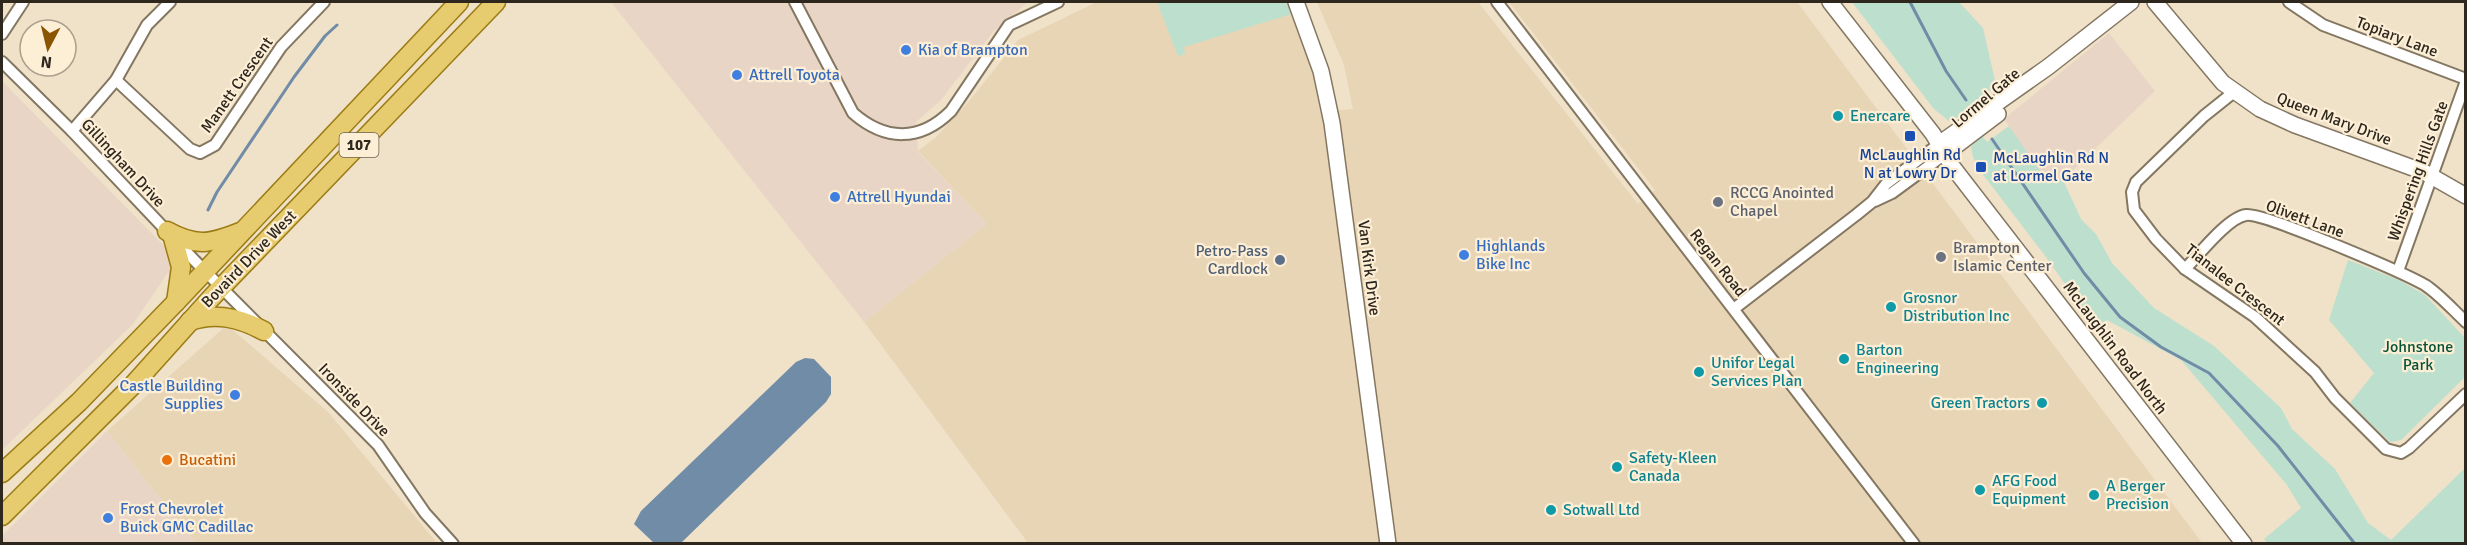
<svg xmlns="http://www.w3.org/2000/svg" width="2467" height="545" viewBox="0 0 2467 545" font-family="Signika,sans-serif">
<rect width="100%" height="100%" fill="#f0e1c9"/>
<!-- commercial -->
<g fill="#e9d5c6">
<path d="M 611,2 L 1028,2 L 993,32 L 941,100 L 916,122 L 918,152 L 987,224 L 864,322 Z"/>
<path d="M 2109,33 L 2155,91 L 2063,180 L 2043,175 L 2004,119 Z"/>
<path d="M 2,81 L 165,247 L 173,271 L 167,274 L 133,324 L 2,450 Z"/>
<path d="M 107,431 L 196,543 L 2,544 L 2,536 Z"/>
</g>
<!-- built -->
<g fill="#e8d5b6">
<path d="M 1097,2 L 1286,2 L 1312,68 L 1320,112 L 1353,109 L 1344,65 L 1317,2 L 1478,2 L 1638,204 L 1655,190 L 1509,2 L 1797,2 L 2202,543 L 1028,543 L 864,322 L 987,224 L 918,151 L 935,138 L 970,100 L 1018,40 Z"/>
<path d="M 227,325 L 328,412 L 437,543 L 196,543 L 107,431 Z"/>
</g>
<!-- green -->
<g fill="#bce0cd">
<path d="M 1157,2 L 1286,2 L 1292,14 L 1184,47 L 1185,54 L 1178,56 Z"/>
<path d="M 1852,2 L 1959,2 L 1983,28 L 1996,85 L 1965,114 L 1949,121 L 1934,109 Z"/>
<path d="M 2009,126 L 2043,175 L 2063,180 L 2081,219 L 2096,234 L 2112,263 L 2154,308 L 2214,346 L 2281,408 L 2292,429 L 2335,469 L 2368,523 L 2391,540 L 2465,468 L 2465,543 L 2267,543 L 2264,539 L 2301,508 L 2287,485 L 2181,360 L 2107,320 L 2096,328 L 2046,257 L 1981,172 L 1973,157 L 1971,147 L 1982,136 L 1987,142 Z"/>
<path d="M 2348,260 L 2399,280 L 2425,295 L 2465,338 L 2465,377 L 2401,440 L 2390,442 L 2350,403 L 2374,373 L 2329,320 Z"/>
</g>
<!-- water -->
<path fill="#708ca7" d="M 805,358 L 814,359 L 831,377 L 831,394 L 826,402 L 681,543 L 654,543 L 634,524 L 641,511 L 796,362 Z"/>
<g fill="none" stroke-linecap="round" stroke-linejoin="round">
<!-- stream -->
<g stroke="#708ca7" stroke-width="3">
<path d="M 1910,2 L 1946,71 L 1966,100"/>
<path d="M 1992,139 L 2084,273 L 2120,317 L 2161,347 L 2209,373 L 2278,446 L 2355,544"/>
<path d="M 208,210 L 217,192 L 294,77 L 325,36 L 337,25"/>
</g>
<defs>
<g id="street">
<path d="M 795,2 L 853,113 C 885,141 920,142 951,111 L 1009,25 L 1058,2"/>
<path d="M 1497,2 L 1914,544"/>
<path d="M 2289,2 L 2323,25 L 2466,79"/>
<path d="M 2,34 L 23,2"/>
<path d="M 2,62 L 72,131 L 195,261 L 378,445 L 425,513 L 453,544"/>
<path d="M 116,80 L 190,149 L 200,153 L 215,145 L 281,47 L 324,2"/>
<path d="M 2234,92 L 2204,116 L 2136,182 L 2132,192 L 2134,210 L 2156,239 L 2185,269 L 2255,317 L 2315,372 L 2335,398 L 2386,449 L 2401,453 L 2409,448 L 2466,394"/>
<path d="M 72,131 L 116,80 L 147,25 L 170,2"/>
<path d="M 1875,201 L 1892,193 L 1945,154"/>
<path d="M 2185,269 C 2198,256 2228,217 2246,215 C 2263,212 2404,273 2425,285 C 2439,294 2453,310 2466,322"/>
<path d="M 2398,271 L 2466,81"/>
<path d="M 1735,308 L 1856,215 L 1872,202 L 1886,184 L 1939,144"/>
</g>
<g id="secondary">
<path d="M 1296,2 L 1321,71 L 1332,123 L 1388,544"/>
<path d="M 1830,2 L 1933,134 L 1952,166 L 2244,544"/>
<path d="M 2155,2 L 2223,83 L 2260,109 L 2295,125 L 2424,172 L 2466,196"/>
<path d="M 1939,144 L 2048,67 L 2131,2"/>
<path d="M 1945,154 L 1998,114"/>
</g>
<g id="primary">
<path d="M 167,231 C 196,247 210,244 240,232"/>
<path d="M 173,238 L 181,267 L 176,302"/>
<path d="M 190,321 C 216,312 240,318 264,331"/>
<path d="M 2,473 L 79,402 L 176,302 L 459,2"/>
<path d="M 2,516 L 133,385 L 212,297 L 496,2"/>
</g>
</defs>
<!-- street casing -->
<use href="#street" stroke="#847761" stroke-width="14"/>
<!-- secondary casing -->
<use href="#secondary" stroke="#847761" stroke-width="18"/>
<!-- primary casing -->
<use href="#primary" stroke="#9b7c14" stroke-width="21"/>
<!-- street -->
<use href="#street" stroke="#fff" stroke-width="10"/>
<!-- secondary -->
<use href="#secondary" stroke="#fff" stroke-width="15"/>
<!-- primary -->
<use href="#primary" stroke="#e6cb6f" stroke-width="18"/>
</g>
<!-- markers -->
<g fill="#3f7fe0" stroke="#fdeed6" stroke-width="2">
<circle cx="906" cy="50" r="6"/>
<circle cx="737" cy="75" r="6"/>
<circle cx="835" cy="197" r="6"/>
<circle cx="1464" cy="255" r="6"/>
<circle cx="235" cy="395" r="6"/>
<circle cx="108" cy="518" r="6"/>
</g>
<g fill="#0f9aa8" stroke="#fdeed6" stroke-width="2">
<circle cx="1838" cy="116" r="6"/>
<circle cx="1891" cy="307" r="6"/>
<circle cx="1844" cy="359" r="6"/>
<circle cx="1699" cy="372" r="6"/>
<circle cx="2042" cy="403" r="6"/>
<circle cx="1617" cy="467" r="6"/>
<circle cx="1980" cy="490" r="6"/>
<circle cx="2094" cy="495" r="6"/>
<circle cx="1551" cy="510" r="6"/>
</g>
<g fill="#1a4fb4" stroke="#fdeed6" stroke-width="2">
<rect x="1904" y="130" width="12" height="12" rx="3"/>
<rect x="1975" y="161" width="12" height="12" rx="3"/>
</g>
<g fill="#6b7280" stroke="#fdeed6" stroke-width="2">
<circle cx="1718" cy="202" r="6"/>
<circle cx="1941" cy="257" r="6"/>
</g>
<circle fill="#5c6f8a" stroke="#fdeed6" stroke-width="2" cx="1280" cy="260" r="6"/>
<circle fill="#e8710a" stroke="#fdeed6" stroke-width="2" cx="167" cy="460" r="6"/>
<g text-anchor="middle" dominant-baseline="central" stroke-width="4.5" stroke-linejoin="round" paint-order="stroke">
<!-- shield labels -->
<rect fill="#fdeed6" stroke="#6b6355" stroke-width="1.5" x="339.5" y="133" width="39" height="24" rx="4.5"/>
<g font-size="15" font-weight="bold" fill="#2d271e">
<text x="359" y="145">107</text>
</g>
<!-- street labels -->
<g font-size="16" fill="#2d271e" stroke="#fdeed6">
<text transform="translate(2397 37) rotate(21)">Topiary Lane</text>
<text transform="translate(237 85) rotate(-55)">Manett Crescent</text>
<text transform="translate(1986 98) rotate(-40)">Lormel Gate</text>
<text transform="translate(2334 119) rotate(21)">Queen Mary Drive</text>
<text transform="translate(123 163) rotate(47)">Gillingham Drive</text>
<text transform="translate(2418 171) rotate(-70)">Whispering Hills Gate</text>
<text transform="translate(2305 219) rotate(20)">Olivett Lane</text>
<text transform="translate(249 259) rotate(-46)">Bovaird Drive West</text>
<text transform="translate(1718 263) rotate(52)">Regan Road</text>
<text transform="translate(1369 268) rotate(83)">Van Kirk Drive</text>
<text transform="translate(2235 285) rotate(38)">Tianalee Crescent</text>
<text transform="translate(2115 348) rotate(53)">McLaughlin Road North</text>
<text transform="translate(354 400) rotate(46)">Ironside Drive</text>
</g>
<!-- shop labels -->
<g font-size="16" fill="#366cbe" stroke="#fdeed6" text-anchor="start">
<text x="918" y="50">Kia of Brampton</text>
<text x="749" y="75">Attrell Toyota</text>
<text x="847" y="197">Attrell Hyundai</text>
<text x="1476" y="246">Highlands<tspan x="1476" dy="18">Bike Inc</tspan></text>
<text x="223" y="386" text-anchor="end">Castle Building<tspan x="223" dy="18">Supplies</tspan></text>
<text x="120" y="509">Frost Chevrolet<tspan x="120" dy="18">Buick GMC Cadillac</tspan></text>
</g>
<!-- culture labels -->
<g font-size="16" fill="#0d838f" stroke="#fdeed6" text-anchor="start">
<text x="1850" y="116">Enercare</text>
<text x="1903" y="298">Grosnor<tspan x="1903" dy="18">Distribution Inc</tspan></text>
<text x="1856" y="350">Barton<tspan x="1856" dy="18">Engineering</tspan></text>
<text x="1711" y="363">Unifor Legal<tspan x="1711" dy="18">Services Plan</tspan></text>
<text x="2030" y="403" text-anchor="end">Green Tractors</text>
<text x="1629" y="458">Safety-Kleen<tspan x="1629" dy="18">Canada</tspan></text>
<text x="1992" y="481">AFG Food<tspan x="1992" dy="18">Equipment</tspan></text>
<text x="2106" y="486">A Berger<tspan x="2106" dy="18">Precision</tspan></text>
<text x="1563" y="510">Sotwall Ltd</text>
</g>
<!-- transit labels -->
<g font-size="16" fill="#164399" stroke="#fdeed6">
<text x="1910" y="155">McLaughlin Rd<tspan x="1910" dy="18">N at Lowry Dr</tspan></text>
<text x="1993" y="158" text-anchor="start">McLaughlin Rd N<tspan x="1993" dy="18">at Lormel Gate</tspan></text>
</g>
<!-- worship labels -->
<g font-size="16" fill="#5b616d" stroke="#fdeed6" text-anchor="start">
<text x="1730" y="193">RCCG Anointed<tspan x="1730" dy="18">Chapel</tspan></text>
<text x="1953" y="248">Brampton<tspan x="1953" dy="18">Islamic Center</tspan></text>
</g>
<!-- service labels -->
<g font-size="16" fill="#4e5e75" stroke="#fdeed6" text-anchor="end">
<text x="1268" y="251">Petro-Pass<tspan x="1268" dy="18">Cardlock</tspan></text>
</g>
<!-- park labels -->
<g font-size="16" fill="#085438" stroke="#fdeed6">
<text x="2418" y="347">Johnstone<tspan x="2418" dy="18">Park</tspan></text>
</g>
<!-- food labels -->
<g font-size="16" fill="#c56008" stroke="#fdeed6" text-anchor="start">
<text x="179" y="460">Bucatini</text>
</g>
</g>
<!-- border -->
<rect width="2467" height="545" fill="none" stroke="#2d271e" stroke-width="6"/>
<!-- north arrow -->
<g transform="translate(48 48) rotate(187)"><circle r="28" fill="#fdeed6" stroke="#aa9e8c" stroke-width="1.5"/>
<path d="M0-4.5L10 22L0 15L-10 22Z" fill="#895501"/>
<text y="-9" font-size="16" font-weight="bold" text-anchor="middle" fill="#2d271e">N</text>
</g>
</svg>
